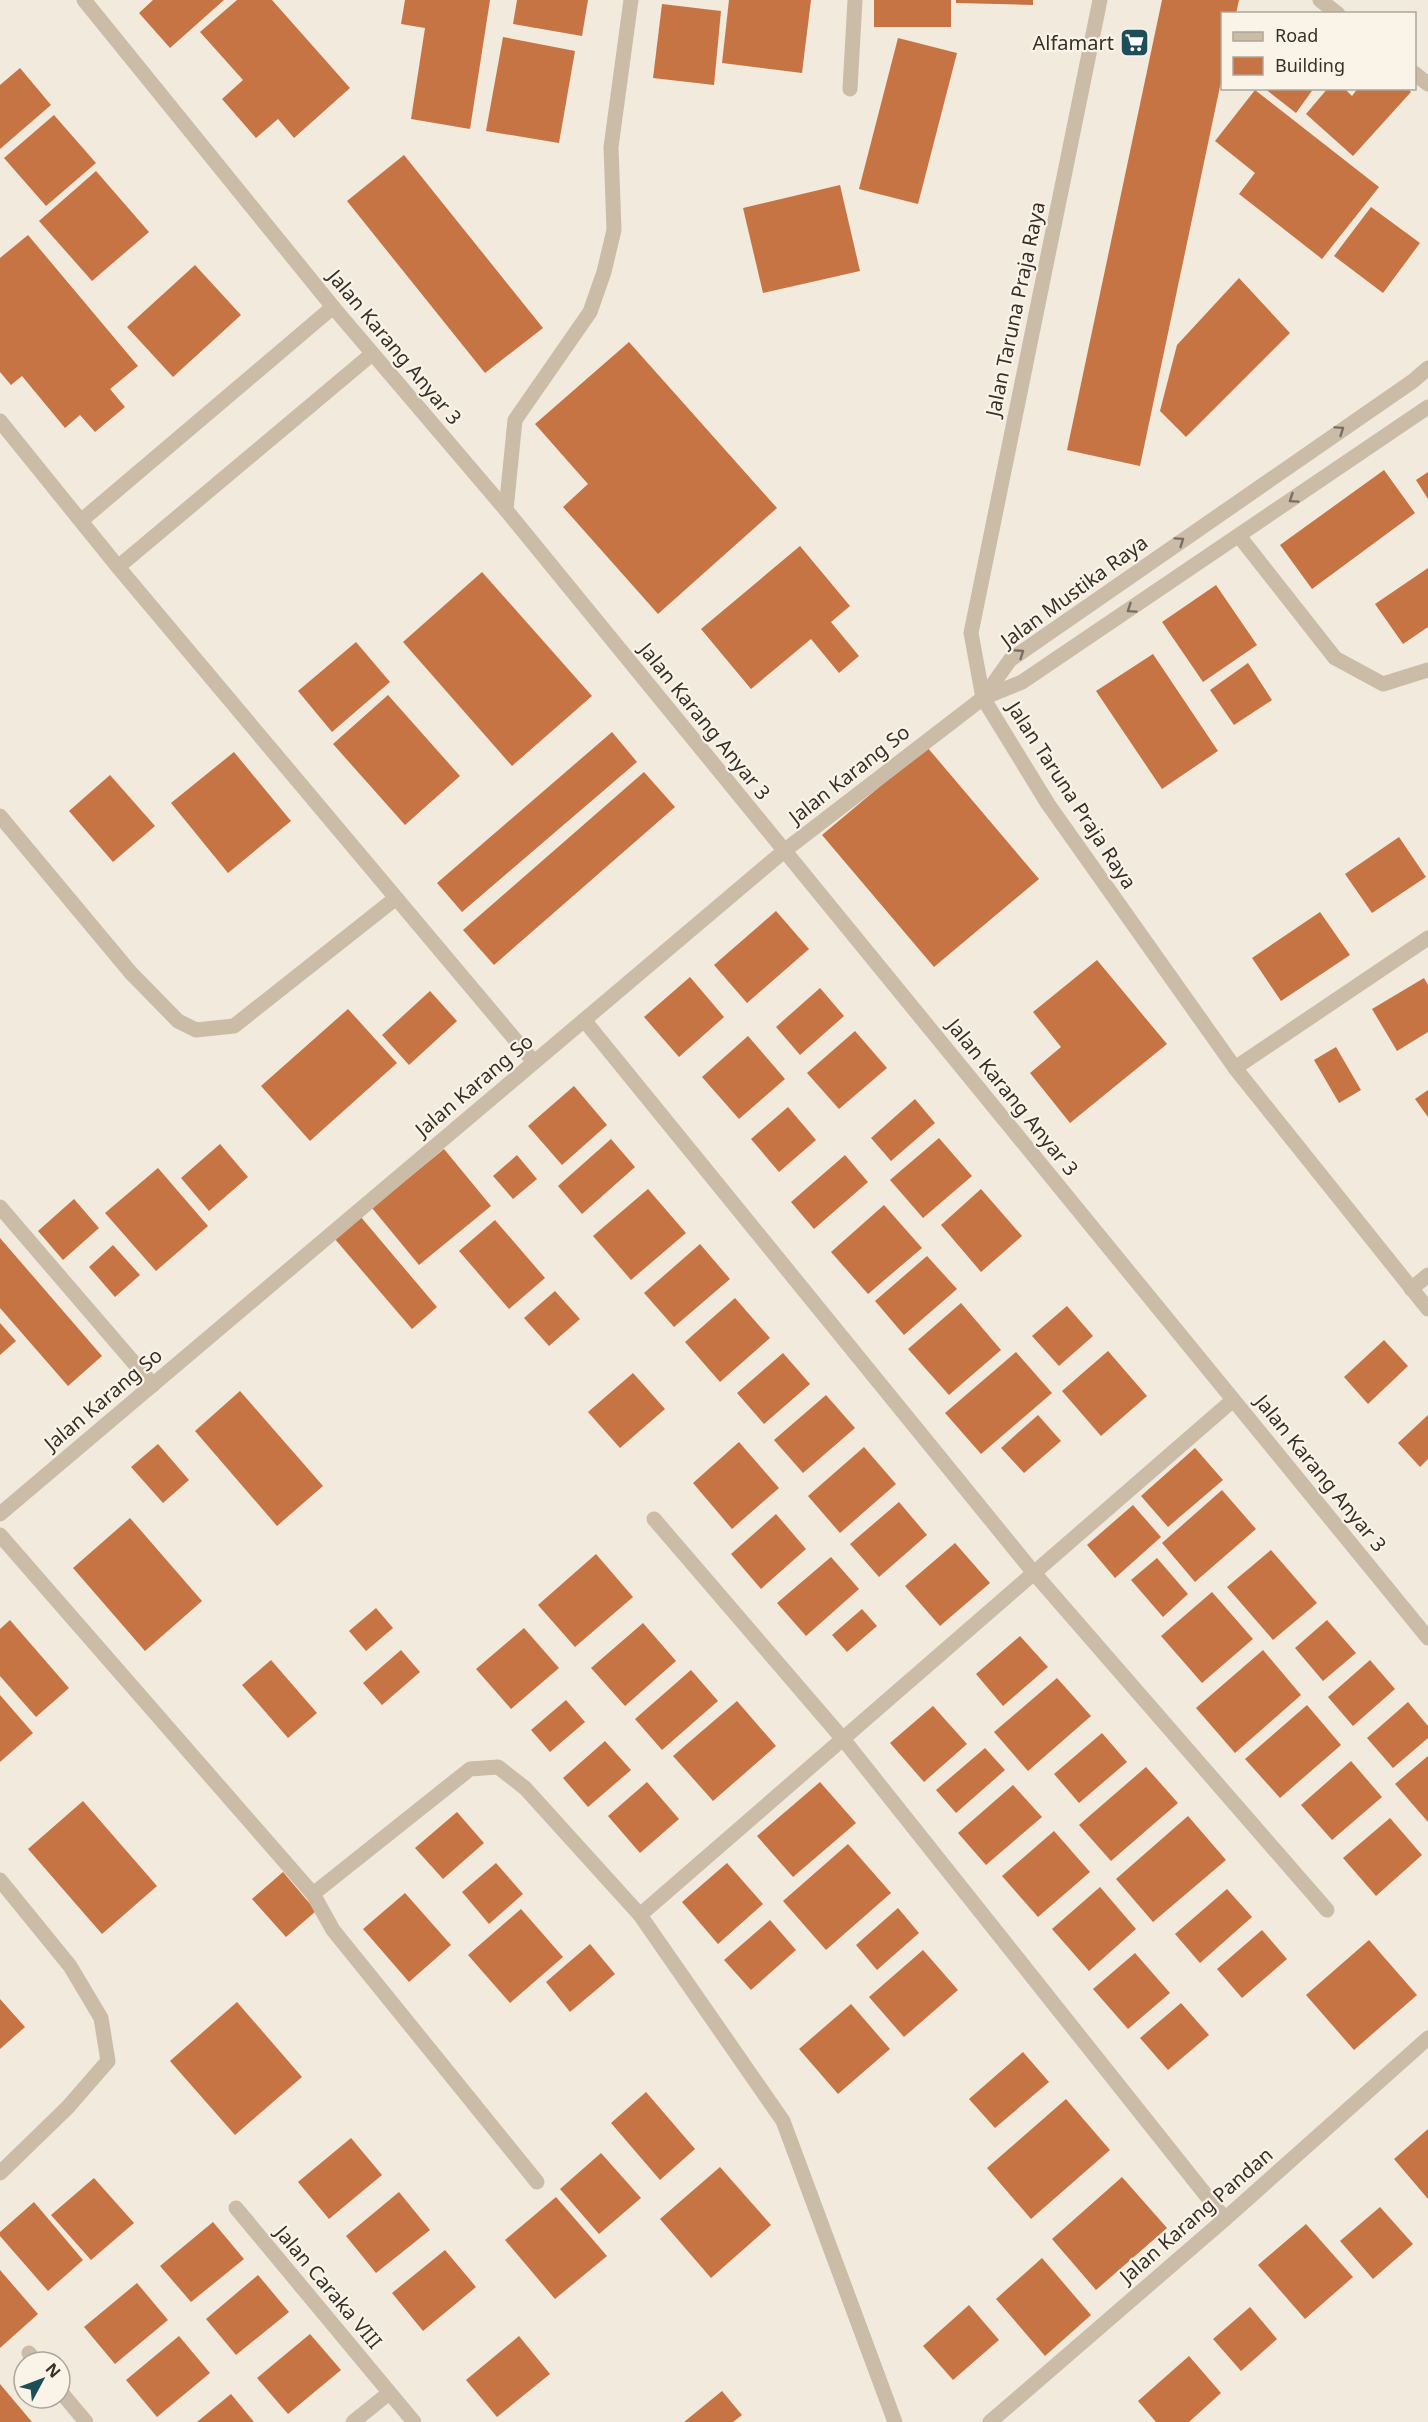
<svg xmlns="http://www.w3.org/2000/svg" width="1428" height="2422" viewBox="0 0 1428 2422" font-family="'Noto Sans',sans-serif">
<rect width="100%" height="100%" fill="#f2eadc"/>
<!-- building -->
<g fill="#c77445">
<path d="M 153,0 L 224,0 L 170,48 L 139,13 Z"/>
<path d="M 237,0 L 272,0 L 350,88 L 294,138 L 278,119 L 256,138 L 222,99 L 243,80 L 200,32 Z"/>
<path d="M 405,0 L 490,0 L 470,129 L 411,119 L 425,28 L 401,24 Z"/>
<path d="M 517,0 L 588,0 L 582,36 L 513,24 Z"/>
<path d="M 729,0 L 811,0 L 802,73 L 722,63 Z"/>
<rect x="874" y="0" width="77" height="27"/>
<path d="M 956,0 L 1033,0 L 1033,5 L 956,3 Z"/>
<path d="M 1162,0 L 1239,0 L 1236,14 L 1222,14 L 1222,77 L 1140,466 L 1067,450 Z"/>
<path d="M 662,4 L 721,11 L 714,85 L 653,78 Z"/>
<path d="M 503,37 L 575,51 L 559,143 L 486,131 Z"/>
<path d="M 898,38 L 957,53 L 918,204 L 859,189 Z"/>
<path d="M 20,68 L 51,105 L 0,149 L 0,85 Z"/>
<path d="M 1264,88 L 1314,88 L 1296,113 Z"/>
<path d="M 1328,88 L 1344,88 L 1352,96 L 1358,88 L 1407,88 L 1411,92 L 1353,156 L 1306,114 Z"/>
<path d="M 1255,90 L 1379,187 L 1322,259 L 1239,194 L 1255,173 L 1215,141 Z"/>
<path d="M 54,115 L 96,163 L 46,206 L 4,158 Z"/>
<path d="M 404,155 L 543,328 L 485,373 L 347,201 Z"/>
<path d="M 96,171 L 149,232 L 92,281 L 39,221 Z"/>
<path d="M 840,185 L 860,271 L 763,293 L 743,208 Z"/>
<path d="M 1371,207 L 1420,243 L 1383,293 L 1334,256 Z"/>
<path d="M 28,235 L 138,366 L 110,389 L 125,407 L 95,432 L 80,415 L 65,428 L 22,376 L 11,385 L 0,372 L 0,258 Z"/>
<path d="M 195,265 L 241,315 L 173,377 L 127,327 Z"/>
<path d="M 1239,278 L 1290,333 L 1186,437 L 1160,411 L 1177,345 Z"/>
<path d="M 629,342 L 777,508 L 658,614 L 563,507 L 588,484 L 535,424 Z"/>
<path d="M 1384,470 L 1415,513 L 1312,589 L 1280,545 Z"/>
<path d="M 1428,472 L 1428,499 L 1416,480 Z"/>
<path d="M 800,546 L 850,606 L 831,622 L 859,656 L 839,673 L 811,639 L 751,689 L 701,629 Z"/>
<path d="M 1428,568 L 1428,627 L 1403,644 L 1375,604 Z"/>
<path d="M 482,572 L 592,696 L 512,766 L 403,642 Z"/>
<path d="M 1216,585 L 1257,645 L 1203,682 L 1162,622 Z"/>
<path d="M 356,642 L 390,682 L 332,732 L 298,691 Z"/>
<path d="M 1153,654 L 1218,751 L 1162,789 L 1096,691 Z"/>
<path d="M 1248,663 L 1272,700 L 1234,725 L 1210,690 Z"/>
<path d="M 388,695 L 460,776 L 405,825 L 333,744 Z"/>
<path d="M 612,732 L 637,762 L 462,912 L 437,883 Z"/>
<path d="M 927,747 L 1039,879 L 934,967 L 822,835 Z"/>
<path d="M 234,752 L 291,821 L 228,873 L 171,803 Z"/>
<path d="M 644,772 L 675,807 L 494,965 L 463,930 Z"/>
<path d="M 110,775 L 155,826 L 113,862 L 69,811 Z"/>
<path d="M 1399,837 L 1426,877 L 1372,913 L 1345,874 Z"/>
<path d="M 776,911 L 809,949 L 747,1003 L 714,965 Z"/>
<path d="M 1320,912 L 1350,955 L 1281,1001 L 1252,958 Z"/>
<path d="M 1097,960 L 1167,1044 L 1070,1123 L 1030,1073 L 1061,1047 L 1033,1012 Z"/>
<path d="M 690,977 L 724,1017 L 679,1057 L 644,1017 Z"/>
<path d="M 1424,978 L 1428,985 L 1428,1032 L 1397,1051 L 1372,1009 Z"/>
<path d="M 820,988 L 844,1016 L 800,1055 L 776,1027 Z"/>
<path d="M 430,991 L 457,1021 L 409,1065 L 382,1035 Z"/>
<path d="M 348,1009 L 397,1063 L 310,1141 L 261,1086 Z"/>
<path d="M 855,1031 L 887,1068 L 839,1109 L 807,1073 Z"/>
<path d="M 748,1036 L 785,1079 L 739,1119 L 702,1077 Z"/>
<path d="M 1336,1047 L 1361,1090 L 1339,1103 L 1314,1060 Z"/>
<path d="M 574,1086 L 607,1125 L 562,1165 L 528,1126 Z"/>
<path d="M 1428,1090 L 1428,1117 L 1415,1099 Z"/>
<path d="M 915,1099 L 935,1123 L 891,1161 L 871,1138 Z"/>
<path d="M 788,1107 L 816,1140 L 779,1172 L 751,1139 Z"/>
<path d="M 939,1138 L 972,1176 L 923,1218 L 890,1180 Z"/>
<path d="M 611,1139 L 635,1167 L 582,1214 L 558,1186 Z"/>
<path d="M 220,1144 L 248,1177 L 209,1211 L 181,1178 Z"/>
<path d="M 444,1149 L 491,1206 L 419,1265 L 372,1208 Z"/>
<path d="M 517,1155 L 537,1179 L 513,1199 L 493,1176 Z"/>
<path d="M 845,1155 L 868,1182 L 814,1229 L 791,1202 Z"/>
<path d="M 158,1168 L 208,1226 L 156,1271 L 105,1213 Z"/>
<path d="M 648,1189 L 686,1233 L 631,1280 L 593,1236 Z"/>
<path d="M 981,1189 L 1022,1236 L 981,1272 L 941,1225 Z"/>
<path d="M 74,1199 L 99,1228 L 63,1260 L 38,1231 Z"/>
<path d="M 884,1205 L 922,1248 L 868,1294 L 831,1252 Z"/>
<path d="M 360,1216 L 437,1307 L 412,1329 L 334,1238 Z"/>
<path d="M 495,1220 L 545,1278 L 509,1309 L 459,1251 Z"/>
<path d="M 0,1238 L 102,1356 L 68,1386 L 0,1308 Z"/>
<path d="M 700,1244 L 730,1279 L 674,1327 L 644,1293 Z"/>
<path d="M 113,1245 L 140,1275 L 115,1297 L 89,1267 Z"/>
<path d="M 927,1256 L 957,1289 L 904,1335 L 875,1301 Z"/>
<path d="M 555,1291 L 580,1319 L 549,1346 L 524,1318 Z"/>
<path d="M 735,1298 L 770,1338 L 720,1382 L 685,1342 Z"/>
<path d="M 961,1303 L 1001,1350 L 949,1395 L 908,1349 Z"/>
<path d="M 1067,1306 L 1093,1336 L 1059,1366 L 1032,1336 Z"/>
<path d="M 0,1323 L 16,1341 L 0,1355 Z"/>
<path d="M 1384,1340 L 1408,1366 L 1368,1404 L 1344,1377 Z"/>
<path d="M 1108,1351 L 1147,1396 L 1101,1436 L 1062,1391 Z"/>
<path d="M 1016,1352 L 1052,1393 L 981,1454 L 945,1413 Z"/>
<path d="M 783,1353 L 810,1384 L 764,1424 L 737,1393 Z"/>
<path d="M 633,1373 L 665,1409 L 620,1448 L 588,1412 Z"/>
<path d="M 240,1391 L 323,1486 L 277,1526 L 195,1431 Z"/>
<path d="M 826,1395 L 855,1428 L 803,1473 L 774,1440 Z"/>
<path d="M 1038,1415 L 1061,1441 L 1024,1473 L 1001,1448 Z"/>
<path d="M 1428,1415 L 1428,1459 L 1420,1467 L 1398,1443 Z"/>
<path d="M 739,1442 L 779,1488 L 732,1529 L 693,1483 Z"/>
<path d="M 158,1444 L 189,1480 L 163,1503 L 131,1467 Z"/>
<path d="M 864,1447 L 896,1484 L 840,1533 L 808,1496 Z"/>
<path d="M 1195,1448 L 1223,1480 L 1168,1527 L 1141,1496 Z"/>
<path d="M 1222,1490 L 1256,1529 L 1195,1582 L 1162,1543 Z"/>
<path d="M 899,1502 L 927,1535 L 879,1577 L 850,1544 Z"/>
<path d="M 1133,1505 L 1161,1537 L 1115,1578 L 1087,1545 Z"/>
<path d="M 776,1514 L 806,1549 L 761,1589 L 731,1554 Z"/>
<path d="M 130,1518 L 202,1601 L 145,1651 L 73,1568 Z"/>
<path d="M 955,1543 L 990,1583 L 940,1626 L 905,1586 Z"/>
<path d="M 1271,1550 L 1317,1603 L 1273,1640 L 1227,1587 Z"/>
<path d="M 596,1554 L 633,1597 L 575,1647 L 538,1605 Z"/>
<path d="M 831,1557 L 859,1589 L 806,1636 L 777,1603 Z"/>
<path d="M 1157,1558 L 1188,1594 L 1163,1617 L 1131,1580 Z"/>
<path d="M 1212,1592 L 1253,1639 L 1202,1683 L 1161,1636 Z"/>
<path d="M 376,1608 L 393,1628 L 366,1651 L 349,1631 Z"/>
<path d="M 862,1609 L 877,1626 L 847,1652 L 832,1635 Z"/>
<path d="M 10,1620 L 69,1688 L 36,1717 L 0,1676 L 0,1629 Z"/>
<path d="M 1327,1620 L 1356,1653 L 1323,1681 L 1295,1648 Z"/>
<path d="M 643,1623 L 676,1661 L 625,1706 L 591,1668 Z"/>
<path d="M 524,1628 L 559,1668 L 511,1709 L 476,1669 Z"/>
<path d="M 1020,1636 L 1048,1667 L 1003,1706 L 976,1674 Z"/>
<path d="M 401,1650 L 420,1672 L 382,1705 L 363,1683 Z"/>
<path d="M 1263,1650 L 1301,1695 L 1235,1753 L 1196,1708 Z"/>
<path d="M 271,1660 L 317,1713 L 288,1738 L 242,1685 Z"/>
<path d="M 1370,1660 L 1395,1689 L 1353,1726 L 1328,1697 Z"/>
<path d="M 691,1670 L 718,1701 L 662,1750 L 635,1719 Z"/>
<path d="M 1057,1678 L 1091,1716 L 1028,1771 L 994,1732 Z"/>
<path d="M 0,1695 L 33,1733 L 0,1762 Z"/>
<path d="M 566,1700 L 585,1722 L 550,1752 L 531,1730 Z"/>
<path d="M 737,1701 L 776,1746 L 713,1801 L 673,1756 Z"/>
<path d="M 1408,1702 L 1428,1726 L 1428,1738 L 1393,1768 L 1367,1738 Z"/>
<path d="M 1307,1705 L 1341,1745 L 1280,1798 L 1245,1759 Z"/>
<path d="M 933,1706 L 967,1744 L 924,1782 L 890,1743 Z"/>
<path d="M 1102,1733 L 1127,1762 L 1079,1803 L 1054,1774 Z"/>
<path d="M 605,1741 L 631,1770 L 588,1807 L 563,1778 Z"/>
<path d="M 985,1748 L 1005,1770 L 956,1813 L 936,1790 Z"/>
<path d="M 1428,1756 L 1428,1822 L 1395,1784 Z"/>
<path d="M 1351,1761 L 1382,1797 L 1332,1840 L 1301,1805 Z"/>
<path d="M 1146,1767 L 1178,1803 L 1111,1861 L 1079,1825 Z"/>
<path d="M 647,1782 L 679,1819 L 640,1853 L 608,1816 Z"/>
<path d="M 820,1782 L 856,1823 L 793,1877 L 757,1836 Z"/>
<path d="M 1013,1785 L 1042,1817 L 986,1865 L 958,1833 Z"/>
<path d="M 83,1801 L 157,1886 L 102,1934 L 28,1849 Z"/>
<path d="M 457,1812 L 484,1843 L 443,1879 L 415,1848 Z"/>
<path d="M 1188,1816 L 1226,1860 L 1153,1922 L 1116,1879 Z"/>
<path d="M 1390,1818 L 1422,1855 L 1376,1896 L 1343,1858 Z"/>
<path d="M 1054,1831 L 1090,1872 L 1038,1917 L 1002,1876 Z"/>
<path d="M 848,1844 L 891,1893 L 826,1950 L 783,1901 Z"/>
<path d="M 496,1863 L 523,1894 L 489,1924 L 462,1892 Z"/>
<path d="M 727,1863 L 763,1904 L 718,1944 L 682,1902 Z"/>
<path d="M 283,1872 L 316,1911 L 286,1937 L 252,1899 Z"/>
<path d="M 1100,1887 L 1136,1929 L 1089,1971 L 1052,1929 Z"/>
<path d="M 1227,1889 L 1252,1917 L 1200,1963 L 1175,1934 Z"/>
<path d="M 405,1893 L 451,1945 L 409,1982 L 363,1929 Z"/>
<path d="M 898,1908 L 919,1933 L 877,1970 L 856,1945 Z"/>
<path d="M 521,1909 L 563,1957 L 510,2003 L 468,1955 Z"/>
<path d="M 770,1920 L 796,1950 L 751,1990 L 724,1960 Z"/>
<path d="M 1262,1930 L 1287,1959 L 1242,1998 L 1217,1969 Z"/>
<path d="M 1369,1940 L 1417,1995 L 1354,2050 L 1306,1995 Z"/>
<path d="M 590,1944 L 615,1974 L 570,2012 L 546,1982 Z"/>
<path d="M 923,1950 L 958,1990 L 904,2037 L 869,1997 Z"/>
<path d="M 1135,1953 L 1170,1993 L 1128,2029 L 1093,1989 Z"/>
<path d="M 0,1999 L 25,2027 L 0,2049 Z"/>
<path d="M 237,2002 L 302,2077 L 235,2135 L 170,2061 Z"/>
<path d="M 1181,2003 L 1209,2035 L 1168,2070 L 1140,2038 Z"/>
<path d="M 851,2004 L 890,2049 L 838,2094 L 799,2049 Z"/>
<path d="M 1023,2052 L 1049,2082 L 995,2128 L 969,2099 Z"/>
<path d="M 646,2092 L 695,2149 L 660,2180 L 611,2123 Z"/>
<path d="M 1066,2099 L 1110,2150 L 1031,2219 L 987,2168 Z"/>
<path d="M 1428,2129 L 1428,2199 L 1394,2159 Z"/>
<path d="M 351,2138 L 382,2175 L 329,2219 L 298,2182 Z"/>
<path d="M 601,2153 L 641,2198 L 599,2234 L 560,2189 Z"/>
<path d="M 720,2167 L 771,2225 L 711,2278 L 660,2219 Z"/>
<path d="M 1122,2177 L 1167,2228 L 1096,2290 L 1052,2239 Z"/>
<path d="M 94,2178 L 134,2223 L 91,2260 L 51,2215 Z"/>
<path d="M 399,2192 L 430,2230 L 376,2273 L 346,2236 Z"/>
<path d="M 556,2197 L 607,2256 L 555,2299 L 505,2240 Z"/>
<path d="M 34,2202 L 83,2260 L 48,2291 L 0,2236 L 0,2232 Z"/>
<path d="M 1380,2207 L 1413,2244 L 1373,2279 L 1340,2241 Z"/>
<path d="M 213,2222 L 244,2259 L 191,2302 L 160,2266 Z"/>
<path d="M 1306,2224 L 1353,2277 L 1305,2319 L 1258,2265 Z"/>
<path d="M 445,2250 L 476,2287 L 423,2331 L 392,2293 Z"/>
<path d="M 1042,2258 L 1091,2315 L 1045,2356 L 996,2299 Z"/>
<path d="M 0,2270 L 38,2314 L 0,2348 Z"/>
<path d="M 258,2275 L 289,2312 L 236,2355 L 206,2319 Z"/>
<path d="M 137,2283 L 168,2320 L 115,2364 L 84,2327 Z"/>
<path d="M 969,2305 L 999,2340 L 953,2380 L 923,2346 Z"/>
<path d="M 1250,2307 L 1277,2339 L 1241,2371 L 1213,2339 Z"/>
<path d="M 310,2334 L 341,2370 L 288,2414 L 257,2378 Z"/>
<path d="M 179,2336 L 210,2373 L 157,2417 L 126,2380 Z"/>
<path d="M 519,2336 L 550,2374 L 497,2417 L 466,2380 Z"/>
<path d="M 1189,2356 L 1221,2393 L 1189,2422 L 1156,2422 L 1138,2401 Z"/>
<path d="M 0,2384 L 32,2422 L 0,2422 Z"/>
<path d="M 722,2391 L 742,2415 L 733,2422 L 684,2422 Z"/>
<path d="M 231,2394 L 254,2422 L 197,2422 Z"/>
</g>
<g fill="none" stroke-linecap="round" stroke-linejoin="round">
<!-- minor -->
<g stroke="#cbbca8" stroke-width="15">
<path d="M 84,0 L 333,307 L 506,510 L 1428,1638"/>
<path d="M 1100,0 L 971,633 L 983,698 L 1048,804 L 1235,1068 L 1428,1309"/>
<path d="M 1320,0 L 1338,14"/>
<path d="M 1414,73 L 1428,84"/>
<path d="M 850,89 L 855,0"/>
<path d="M 0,421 L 118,567 L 534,1062"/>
<path d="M 506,510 L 515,420 L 590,312 L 604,272 L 614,230 L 611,147 L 631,0"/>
<path d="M 82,520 L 333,307"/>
<path d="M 1239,536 L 1335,658 L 1383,684 L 1428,670"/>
<path d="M 118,567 L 372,354"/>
<path d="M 983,698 L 1010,660 L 1413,381 L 1428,368"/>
<path d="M 0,816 L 131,973 L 178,1021 L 196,1030 L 234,1026 L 396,898"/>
<path d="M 584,1020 L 1034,1573 L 1327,1910"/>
<path d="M 1235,1068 L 1428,938"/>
<path d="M 0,1207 L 153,1385"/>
<path d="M 1411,1289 L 1428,1275"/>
<path d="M 0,1514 L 784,851 L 983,698 L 1022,682 L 1428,407"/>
<path d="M 654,1519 L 843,1739 L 1225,2219"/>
<path d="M 0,1535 L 313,1894"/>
<path d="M 0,1880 L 70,1966 L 101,2018 L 108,2061 L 68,2107 L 0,2173"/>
<path d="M 640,1915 L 783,2121 L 895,2422"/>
<path d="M 537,2182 L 333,1930 L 313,1894 L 470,1769 L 498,1767 L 525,1788 L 640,1915 L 1233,1400"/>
<path d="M 236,2208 L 414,2422"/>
<path d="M 29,2353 L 36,2362"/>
<path d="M 60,2391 L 86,2422"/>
<path d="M 353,2422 L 389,2393"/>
<path d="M 990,2422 L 1225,2219 L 1428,2038"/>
</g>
</g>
<!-- one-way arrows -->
<defs><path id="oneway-chevron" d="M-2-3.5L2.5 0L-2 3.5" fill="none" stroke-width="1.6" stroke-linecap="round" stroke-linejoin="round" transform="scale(1.5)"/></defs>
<g stroke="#7a6e62">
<use href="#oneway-chevron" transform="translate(1340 430) rotate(-34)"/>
<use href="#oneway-chevron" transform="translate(1293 499) rotate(146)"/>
<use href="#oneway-chevron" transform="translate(1180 541) rotate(-35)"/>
<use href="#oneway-chevron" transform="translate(1131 609) rotate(146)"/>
<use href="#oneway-chevron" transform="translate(1020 653) rotate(-35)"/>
</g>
<!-- icons -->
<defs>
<symbol id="supermarket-square" viewBox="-11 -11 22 22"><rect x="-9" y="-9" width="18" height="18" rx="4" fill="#1d4e59" stroke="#faf4e8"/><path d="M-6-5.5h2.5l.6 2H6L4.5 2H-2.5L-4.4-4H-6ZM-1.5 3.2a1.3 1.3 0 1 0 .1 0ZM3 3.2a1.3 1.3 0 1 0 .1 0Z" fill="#fff"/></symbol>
</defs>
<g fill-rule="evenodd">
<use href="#supermarket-square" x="1118" y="26" width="33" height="33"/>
</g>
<g text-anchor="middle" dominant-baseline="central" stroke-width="4.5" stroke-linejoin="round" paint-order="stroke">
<!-- poi labels -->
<g font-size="20" fill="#372f28" stroke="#faf4e8" text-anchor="end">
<text x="1114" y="42">Alfamart</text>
</g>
<!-- street labels -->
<g font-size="20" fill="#372f28" stroke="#faf4e8">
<text transform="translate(1015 309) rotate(-78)">Jalan Taruna Praja Raya</text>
<text transform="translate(395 347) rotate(50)">Jalan Karang Anyar 3</text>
<text transform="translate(1074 591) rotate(-36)">Jalan Mustika Raya</text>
<text transform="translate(705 721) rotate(51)">Jalan Karang Anyar 3</text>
<text transform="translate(849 774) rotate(-38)">Jalan Karang So</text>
<text transform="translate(1072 795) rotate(57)">Jalan Taruna Praja Raya</text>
<text transform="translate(474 1085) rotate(-40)">Jalan Karang So</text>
<text transform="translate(1013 1097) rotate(51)">Jalan Karang Anyar 3</text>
<text transform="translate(103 1399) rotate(-40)">Jalan Karang So</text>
<text transform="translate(1321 1473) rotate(51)">Jalan Karang Anyar 3</text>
<text transform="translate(1196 2215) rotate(-41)">Jalan Karang Pandan</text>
<text transform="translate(329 2287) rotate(50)">Jalan Caraka VIII</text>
</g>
</g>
<!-- legend -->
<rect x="1221" y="12" width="195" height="78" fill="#faf4e8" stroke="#aca59b" stroke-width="1.5"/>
<rect x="1233" y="32" width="30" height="9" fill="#cbbca8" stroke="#aca59b" stroke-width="1.5"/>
<text x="1275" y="42" font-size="18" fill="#372f28">Road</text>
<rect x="1233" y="57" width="30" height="18" fill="#c77445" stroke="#aca59b" stroke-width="1.5"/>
<text x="1275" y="72" font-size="18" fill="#372f28">Building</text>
<!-- north arrow -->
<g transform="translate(42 2380) rotate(49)"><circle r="28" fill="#faf4e8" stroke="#aca59b" stroke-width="1.5"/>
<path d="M0-4.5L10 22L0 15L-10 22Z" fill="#1d4e59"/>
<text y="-9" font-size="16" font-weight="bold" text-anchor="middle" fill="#372f28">N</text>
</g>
</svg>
